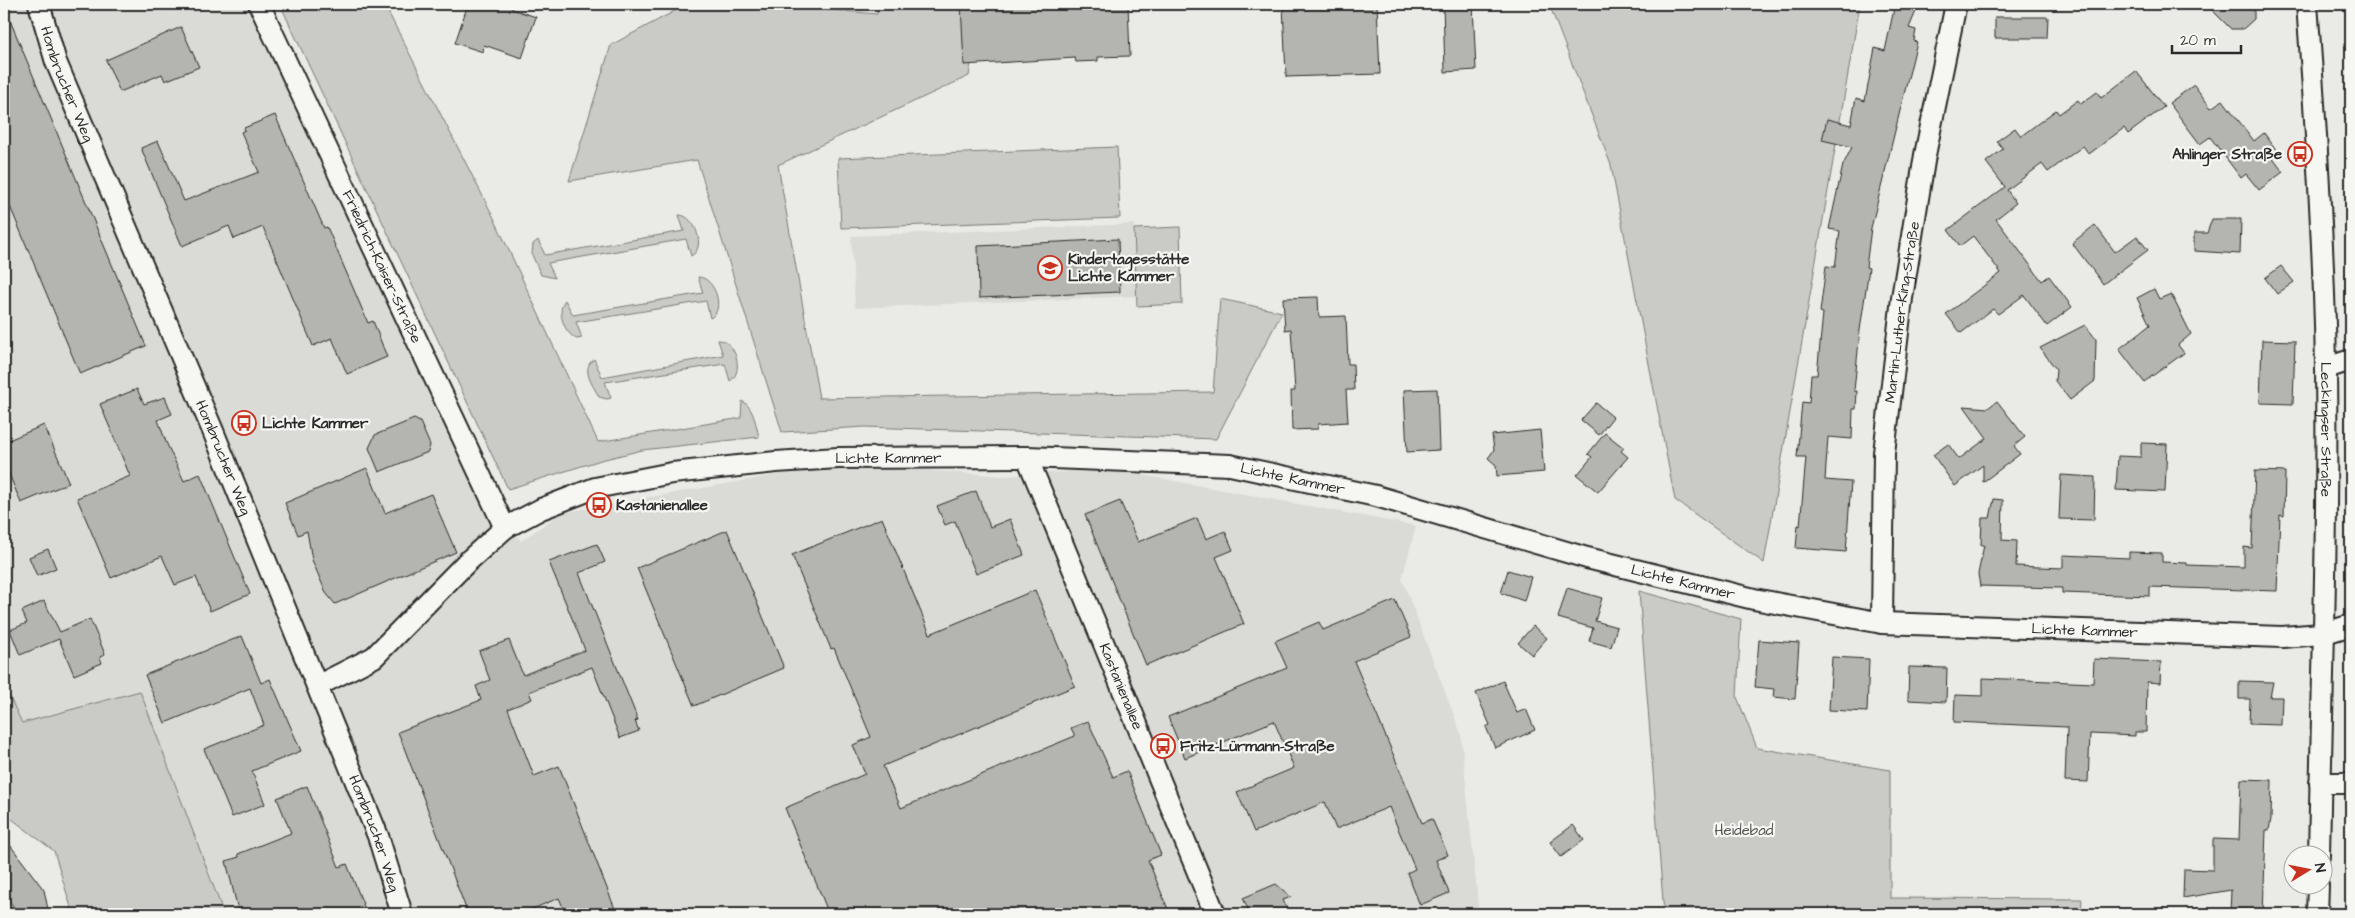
<svg xmlns="http://www.w3.org/2000/svg" width="2355" height="918" viewBox="0 0 2355 918" font-family="'Architects Daughter',sans-serif">
<rect width="100%" height="100%" fill="#eaeae6"/>
<filter id="ink" filterUnits="userSpaceOnUse"><feTurbulence type="fractalNoise" baseFrequency=".02" numOctaves="2"/><feDisplacementMap in="SourceGraphic" scale="10" xChannelSelector="R" yChannelSelector="G"/><feConvolveMatrix kernelMatrix="1 2 1 2 8 2 1 2 1" color-interpolation-filters="sRGB"/></filter>
<g filter="url(#ink)">
<!-- built -->
<g fill="#dadad6">
<path d="M 4,4 L 269,4 L 350,178 L 454,447 L 521,541 L 561,513 L 837,464 L 1004,476 L 1110,469 L 1416,526 L 1402,579 L 1461,734 L 1479,914 L 224,914 L 208,867 L 22,723 L 4,685 Z"/>
<path d="M 1134,224 L 1137,296 L 855,308 L 851,236 Z"/>
</g>
<!-- green -->
<g fill="#cacac7" stroke="#7a7a79">
<path d="M 280,4 L 384,4 L 493,216 L 598,442 L 741,418 L 742,401 C 754,407 756,426 759,437 L 642,450 L 601,460 L 508,489 Z"/>
<path d="M 688,4 L 766,4 L 877,14 L 879,4 L 980,4 L 969,76 L 778,165 L 819,398 L 1213,392 L 1220,299 L 1282,312 L 1216,439 L 865,427 L 782,432 L 697,160 L 569,181 L 611,45 Z"/>
<path d="M 1549,4 L 1860,4 L 1764,563 L 1675,500 L 1611,165 Z"/>
<path d="M 1117,147 L 1120,218 L 841,228 L 838,158 Z"/>
<path d="M 679,215 C 695,215 707,248 691,256 L 686,239 L 548,263 L 555,278 L 541,275 L 532,255 L 533,244 L 538,240 L 545,255 L 684,231 Z"/>
<path d="M 1180,227 L 1182,304 L 1137,306 L 1134,229 Z"/>
<path d="M 698,277 C 715,277 726,311 710,318 L 706,301 L 576,322 L 582,338 L 577,339 C 564,334 556,310 565,300 L 573,315 L 703,293 Z"/>
<path d="M 718,340 C 735,339 745,372 730,381 L 725,364 L 605,382 L 611,398 L 607,399 L 599,397 C 593,385 580,369 594,359 L 602,377 L 723,355 Z"/>
<path d="M 1639,591 L 1741,619 L 1737,697 L 1757,748 L 1890,770 L 1890,898 L 2082,899 L 2081,914 L 1664,914 Z"/>
<path d="M 4,685 L 22,723 L 140,691 L 224,914 L 73,914 L 54,851 L 8,816 L 4,817 Z"/>
</g>
<!-- building -->
<g fill="#b4b4b1" stroke="#2b2b2b">
<path d="M 468,4 L 513,4 L 512,9 L 536,17 L 522,58 L 484,45 L 483,52 L 455,43 Z"/>
<path d="M 961,4 L 1128,4 L 1130,56 L 1098,57 L 1098,61 L 1076,62 L 1075,58 L 964,65 Z"/>
<path d="M 1283,4 L 1377,4 L 1380,74 L 1286,77 Z"/>
<path d="M 1443,4 L 1473,4 L 1476,70 L 1445,72 Z"/>
<path d="M 1895,4 L 1919,4 L 1909,28 L 1916,30 L 1914,41 L 1917,42 L 1871,228 L 1866,267 L 1869,268 L 1860,330 L 1854,391 L 1857,391 L 1856,409 L 1853,409 L 1852,439 L 1828,437 L 1825,480 L 1851,482 L 1846,552 L 1796,548 L 1798,525 L 1800,526 L 1806,457 L 1797,457 L 1802,402 L 1809,403 L 1811,375 L 1817,375 L 1823,313 L 1820,312 L 1826,266 L 1835,267 L 1840,231 L 1829,229 L 1843,165 L 1852,147 L 1822,140 L 1827,119 L 1851,125 L 1856,98 L 1865,101 L 1875,48 L 1885,51 Z"/>
<path d="M 2206,4 L 2254,4 L 2254,19 L 2243,29 L 2231,29 Z"/>
<path d="M 4,6 L 146,346 L 80,374 L 4,192 Z"/>
<path d="M 1995,17 L 2048,17 L 2047,38 L 1995,38 Z"/>
<path d="M 181,27 L 199,67 L 165,81 L 162,74 L 120,92 L 106,60 Z"/>
<path d="M 2136,71 L 2164,107 L 2128,134 L 2124,128 L 2089,154 L 2083,146 L 2048,172 L 2042,164 L 2007,190 L 2016,203 L 1996,219 L 2042,281 L 2049,276 L 2072,307 L 2047,326 L 2024,295 L 1998,314 L 1993,309 L 1961,333 L 1946,314 L 2001,273 L 1973,236 L 1960,246 L 1948,230 L 2005,187 L 1986,162 L 2003,149 L 1997,141 L 2015,128 L 2021,136 L 2056,110 L 2059,114 L 2078,100 L 2081,104 L 2097,92 L 2101,98 Z"/>
<path d="M 2194,85 L 2211,108 L 2223,100 L 2254,141 L 2264,133 L 2277,151 L 2271,156 L 2283,172 L 2259,190 L 2246,174 L 2241,178 L 2210,137 L 2200,144 L 2169,103 Z"/>
<path d="M 275,115 L 324,228 L 327,227 L 368,323 L 373,321 L 387,357 L 347,374 L 332,338 L 313,346 L 263,227 L 234,239 L 229,226 L 182,246 L 141,148 L 158,141 L 184,201 L 259,172 L 241,132 L 245,130 L 244,128 Z"/>
<path d="M 2212,219 L 2241,219 L 2240,254 L 2194,251 L 2194,233 L 2207,233 Z"/>
<path d="M 2095,225 L 2115,252 L 2137,236 L 2148,250 L 2103,284 L 2072,243 Z"/>
<path d="M 1118,239 L 1120,292 L 979,298 L 978,246 Z"/>
<path d="M 2281,266 L 2294,282 L 2277,294 L 2265,278 Z"/>
<path d="M 2154,289 L 2159,299 L 2171,294 L 2191,334 L 2178,345 L 2184,353 L 2144,382 L 2119,349 L 2150,325 L 2137,298 Z"/>
<path d="M 1318,297 L 1319,317 L 1346,316 L 1348,364 L 1353,364 L 1354,390 L 1346,390 L 1348,422 L 1318,424 L 1318,429 L 1292,430 L 1291,391 L 1295,391 L 1291,329 L 1285,330 L 1283,298 Z"/>
<path d="M 2085,325 L 2096,339 L 2095,381 L 2070,400 L 2055,381 L 2056,369 L 2040,348 Z"/>
<path d="M 2262,340 L 2295,341 L 2293,404 L 2260,403 Z"/>
<path d="M 137,389 L 144,404 L 165,397 L 172,414 L 158,420 L 166,442 L 184,481 L 200,474 L 250,594 L 210,611 L 196,577 L 175,585 L 162,556 L 111,578 L 77,498 L 130,476 L 100,404 Z"/>
<path d="M 1437,389 L 1439,450 L 1407,452 L 1404,390 Z"/>
<path d="M 1997,401 L 2025,437 L 2014,446 L 2020,454 L 1983,482 L 1983,465 L 1955,486 L 1933,455 L 1948,444 L 1959,459 L 1987,438 L 1964,406 L 1988,408 Z"/>
<path d="M 1596,403 L 1613,417 L 1599,435 L 1581,420 Z"/>
<path d="M 414,419 L 420,422 L 430,445 L 428,452 L 379,472 L 369,448 L 375,435 Z"/>
<path d="M 44,425 L 69,483 L 21,503 L 4,462 L 4,442 Z"/>
<path d="M 1540,430 L 1544,472 L 1497,476 L 1496,465 L 1488,458 L 1494,450 L 1492,435 Z"/>
<path d="M 1605,433 L 1624,448 L 1621,451 L 1628,457 L 1598,492 L 1577,475 L 1592,457 L 1588,454 Z"/>
<path d="M 2141,443 L 2167,444 L 2165,492 L 2116,490 L 2118,456 L 2141,457 Z"/>
<path d="M 367,468 L 385,513 L 431,494 L 456,552 L 335,604 L 326,593 L 312,560 L 307,531 L 298,535 L 285,503 Z"/>
<path d="M 2255,471 L 2285,472 L 2284,516 L 2280,515 L 2277,591 L 2150,587 L 2150,596 L 2062,593 L 2062,588 L 1980,586 L 1978,574 L 1984,545 L 1981,545 L 1982,518 L 1990,518 L 1994,499 L 2003,500 L 2002,540 L 2017,541 L 2016,566 L 2063,568 L 2063,555 L 2129,558 L 2129,552 L 2162,553 L 2162,562 L 2187,563 L 2187,565 L 2244,567 L 2244,547 L 2252,548 Z"/>
<path d="M 2061,475 L 2095,477 L 2094,520 L 2059,519 Z"/>
<path d="M 976,491 L 990,527 L 1010,519 L 1024,555 L 976,574 L 955,521 L 945,525 L 937,506 Z"/>
<path d="M 1120,501 L 1138,542 L 1197,518 L 1206,539 L 1225,531 L 1233,550 L 1216,557 L 1244,624 L 1146,665 L 1085,515 Z"/>
<path d="M 882,518 L 930,634 L 1035,590 L 1075,686 L 883,766 L 901,808 L 1075,736 L 1071,728 L 1088,721 L 1113,777 L 1127,771 L 1161,855 L 1148,860 L 1170,914 L 829,914 L 785,808 L 865,774 L 853,745 L 871,737 L 834,648 L 831,649 L 792,555 Z"/>
<path d="M 727,530 L 784,668 L 694,706 L 637,568 Z"/>
<path d="M 597,544 L 605,562 L 579,573 L 638,720 L 635,721 L 639,731 L 620,738 L 592,667 L 529,692 L 532,699 L 508,709 L 534,776 L 559,766 L 617,914 L 566,914 L 559,898 L 520,914 L 468,914 L 398,732 L 481,700 L 476,686 L 490,680 L 479,651 L 509,640 L 523,675 L 585,650 L 549,562 Z"/>
<path d="M 48,549 L 56,568 L 37,576 L 29,557 Z"/>
<path d="M 1508,570 L 1531,577 L 1524,601 L 1501,593 Z"/>
<path d="M 1567,588 L 1602,598 L 1595,621 L 1617,627 L 1611,647 L 1589,641 L 1593,628 L 1558,618 Z"/>
<path d="M 1395,600 L 1411,637 L 1354,661 L 1422,823 L 1432,819 L 1448,855 L 1436,860 L 1449,893 L 1420,905 L 1407,873 L 1415,869 L 1389,807 L 1336,829 L 1325,802 L 1254,832 L 1237,792 L 1294,768 L 1274,721 L 1185,758 L 1168,717 L 1287,668 L 1275,641 L 1319,622 L 1323,630 Z"/>
<path d="M 44,601 L 60,632 L 90,619 L 105,654 L 100,657 L 102,663 L 74,675 L 59,639 L 20,655 L 10,630 L 27,623 L 22,611 Z"/>
<path d="M 1533,626 L 1547,638 L 1532,655 L 1518,643 Z"/>
<path d="M 242,636 L 261,683 L 270,679 L 301,751 L 252,771 L 265,804 L 232,817 L 204,749 L 264,725 L 250,688 L 165,723 L 145,675 Z"/>
<path d="M 1759,640 L 1799,643 L 1795,699 L 1773,697 L 1774,689 L 1755,687 Z"/>
<path d="M 1832,657 L 1869,659 L 1867,712 L 1829,710 Z"/>
<path d="M 2094,659 L 2161,662 L 2160,683 L 2147,682 L 2146,732 L 2135,732 L 2135,736 L 2090,734 L 2088,782 L 2065,781 L 2067,727 L 1954,722 L 1955,695 L 1983,696 L 1983,678 L 2093,683 Z"/>
<path d="M 1909,667 L 1947,668 L 1946,702 L 1908,700 Z"/>
<path d="M 1503,681 L 1517,713 L 1526,709 L 1535,730 L 1495,748 L 1486,727 L 1490,725 L 1476,693 Z"/>
<path d="M 2239,681 L 2273,682 L 2270,697 L 2282,697 L 2281,725 L 2249,724 L 2250,699 L 2239,699 Z"/>
<path d="M 2241,779 L 2272,780 L 2271,819 L 2269,830 L 2266,830 L 2263,914 L 2230,914 L 2231,890 L 2183,898 L 2184,869 L 2213,870 L 2213,839 L 2239,840 Z"/>
<path d="M 307,786 L 339,867 L 347,864 L 367,914 L 239,914 L 226,861 L 239,857 L 238,854 L 291,833 L 277,798 Z"/>
<path d="M 1573,825 L 1584,840 L 1561,857 L 1550,842 Z"/>
<path d="M 4,837 L 44,890 L 49,914 L 19,914 L 4,894 Z"/>
<path d="M 1276,884 L 1291,897 L 1283,900 L 1289,914 L 1250,914 L 1243,898 Z"/>
</g>
<g fill="none" stroke-linecap="round" stroke-linejoin="round">
<defs>
<g id="street">
<path id="s1" d="M 39,4 L 56,62 L 213,431 L 378,836 L 402,914"/>
<path id="s2" d="M 259,4 L 505,528"/>
<path id="s3" d="M 2307,4 C 2316,125 2324,246 2326,367 C 2328,530 2322,693 2319,856"/>
<path d="M 2326,368 L 2351,360"/>
<path id="s4" d="M 1027,457 L 1215,914"/>
<path id="s5" d="M 1882,623 L 1884,453 L 1902,298 L 1925,155 L 1956,4"/>
<path id="s6" d="M 317,686 L 374,657 L 466,563 L 495,537 L 505,528 L 541,509 L 595,488 L 672,473 L 776,462 L 838,458 L 1027,457 L 1230,465 L 1376,496 L 1587,558 L 1754,599 L 1882,623 L 2282,637 L 2322,634 L 2351,625"/>
<path d="M 2320,783 L 2351,783"/>
<path d="M 2317,914 L 2318,886"/>
</g>
</defs>
<!-- street casing -->
<use href="#street" stroke="#2b2b2b" stroke-width="24"/>
<!-- street -->
<use href="#street" stroke="#f6f6f2" stroke-width="20"/>
</g>
</g>
<!-- icons -->
<defs>
<symbol id="bus-ring" viewBox="-11 -11 22 22"><circle r="9.5" fill="#f6f6f2" stroke="#c8321e" stroke-width="1.5"/><path d="M-5-6H5V4H4V6H2V4H-2V6H-4V4H-5ZM-3.5-4V0h7V-4ZM-3.5 1.2v1.5H-2V1.2ZM2 1.2v1.5H3.5V1.2Z" fill="#c8321e"/></symbol>
<symbol id="school-ring" viewBox="-11 -11 22 22"><circle r="9.5" fill="#f6f6f2" stroke="#c8321e" stroke-width="1.5"/><path d="M0-5L7-2L0 1L-7-2ZM-4 1L0 2.5L4 1V4Q0 6-4 4Z" fill="#c8321e"/></symbol>
</defs>
<g fill-rule="evenodd">
<use href="#bus-ring" x="2286" y="140" width="28" height="28"/>
<use href="#school-ring" x="1036" y="254" width="28" height="28"/>
<use href="#bus-ring" x="230" y="409" width="28" height="28"/>
<use href="#bus-ring" x="585" y="491" width="28" height="28"/>
<use href="#bus-ring" x="1149" y="732" width="28" height="28"/>
</g>
<g text-anchor="middle" dominant-baseline="central" stroke-width="4.5" stroke-linejoin="round" paint-order="stroke">
<!-- street labels -->
<g font-size="15" fill="#2b2b2b" stroke="#f6f6f2">
<text stroke="none"><textPath href="#s1" startOffset="85">Hombrucher Weg</textPath></text>
<text stroke="none"><textPath href="#s2" startOffset="290">Friedrich-Kaiser-Straße</textPath></text>
<text stroke="none"><textPath href="#s5" startOffset="312">Martin-Luther-King-Straße</textPath></text>
<text stroke="none"><textPath href="#s3" startOffset="426">Leckingser Straße</textPath></text>
<text stroke="none"><textPath href="#s1" startOffset="490">Hombrucher Weg</textPath></text>
<text stroke="none"><textPath href="#s6" startOffset="642">Lichte Kammer</textPath></text>
<text stroke="none"><textPath href="#s6" startOffset="1048">Lichte Kammer</textPath></text>
<text stroke="none"><textPath href="#s6" startOffset="1452">Lichte Kammer</textPath></text>
<text stroke="none"><textPath href="#s6" startOffset="1858">Lichte Kammer</textPath></text>
<text stroke="none"><textPath href="#s4" startOffset="248">Kastanienallee</textPath></text>
<text stroke="none"><textPath href="#s1" startOffset="895">Hombrucher Weg</textPath></text>
</g>
<!-- poi labels -->
<g font-size="15" font-weight="bold" fill="#2b2b2b" stroke="#f6f6f2" text-anchor="start">
<text x="2282" y="154" text-anchor="end">Ahlinger Straße</text>
<text x="1068" y="259">Kindertagesstätte<tspan x="1068" dy="17">Lichte Kammer</tspan></text>
<text x="262" y="423">Lichte Kammer</text>
<text x="616" y="505">Kastanienallee</text>
<text x="1180" y="746">Fritz-Lürmann-Straße</text>
</g>
<!-- park labels -->
<g font-size="15" fill="#535352" stroke="#f6f6f2">
<text x="1744" y="830">Heidebad</text>
</g>
</g>
<!-- margin -->
<rect width="2355" height="918" fill="none" stroke="#f6f6f2" stroke-width="20"/>
<rect x="10" y="10" width="2335" height="898" fill="none" stroke="#2b2b2b" stroke-width="2" filter="url(#ink)"/>
<!-- north arrow -->
<g transform="translate(2308 870) rotate(80)"><circle r="24" fill="#f6f6f2" stroke="#a5a5a2"/>
<path d="M0-4L9 19L0 12L-9 19Z" fill="#c8321e"/>
<text y="-8" font-size="14" font-weight="bold" text-anchor="middle" fill="#2b2b2b">N</text>
</g>
<!-- scale -->
<path d="M2172 45v8h69v-8" fill="none" stroke="#2b2b2b" stroke-width="2.5"/>
<text x="2180" y="45" font-size="15" fill="#2b2b2b" stroke="#f6f6f2" stroke-width="4" paint-order="stroke">20 m</text>
</svg>
